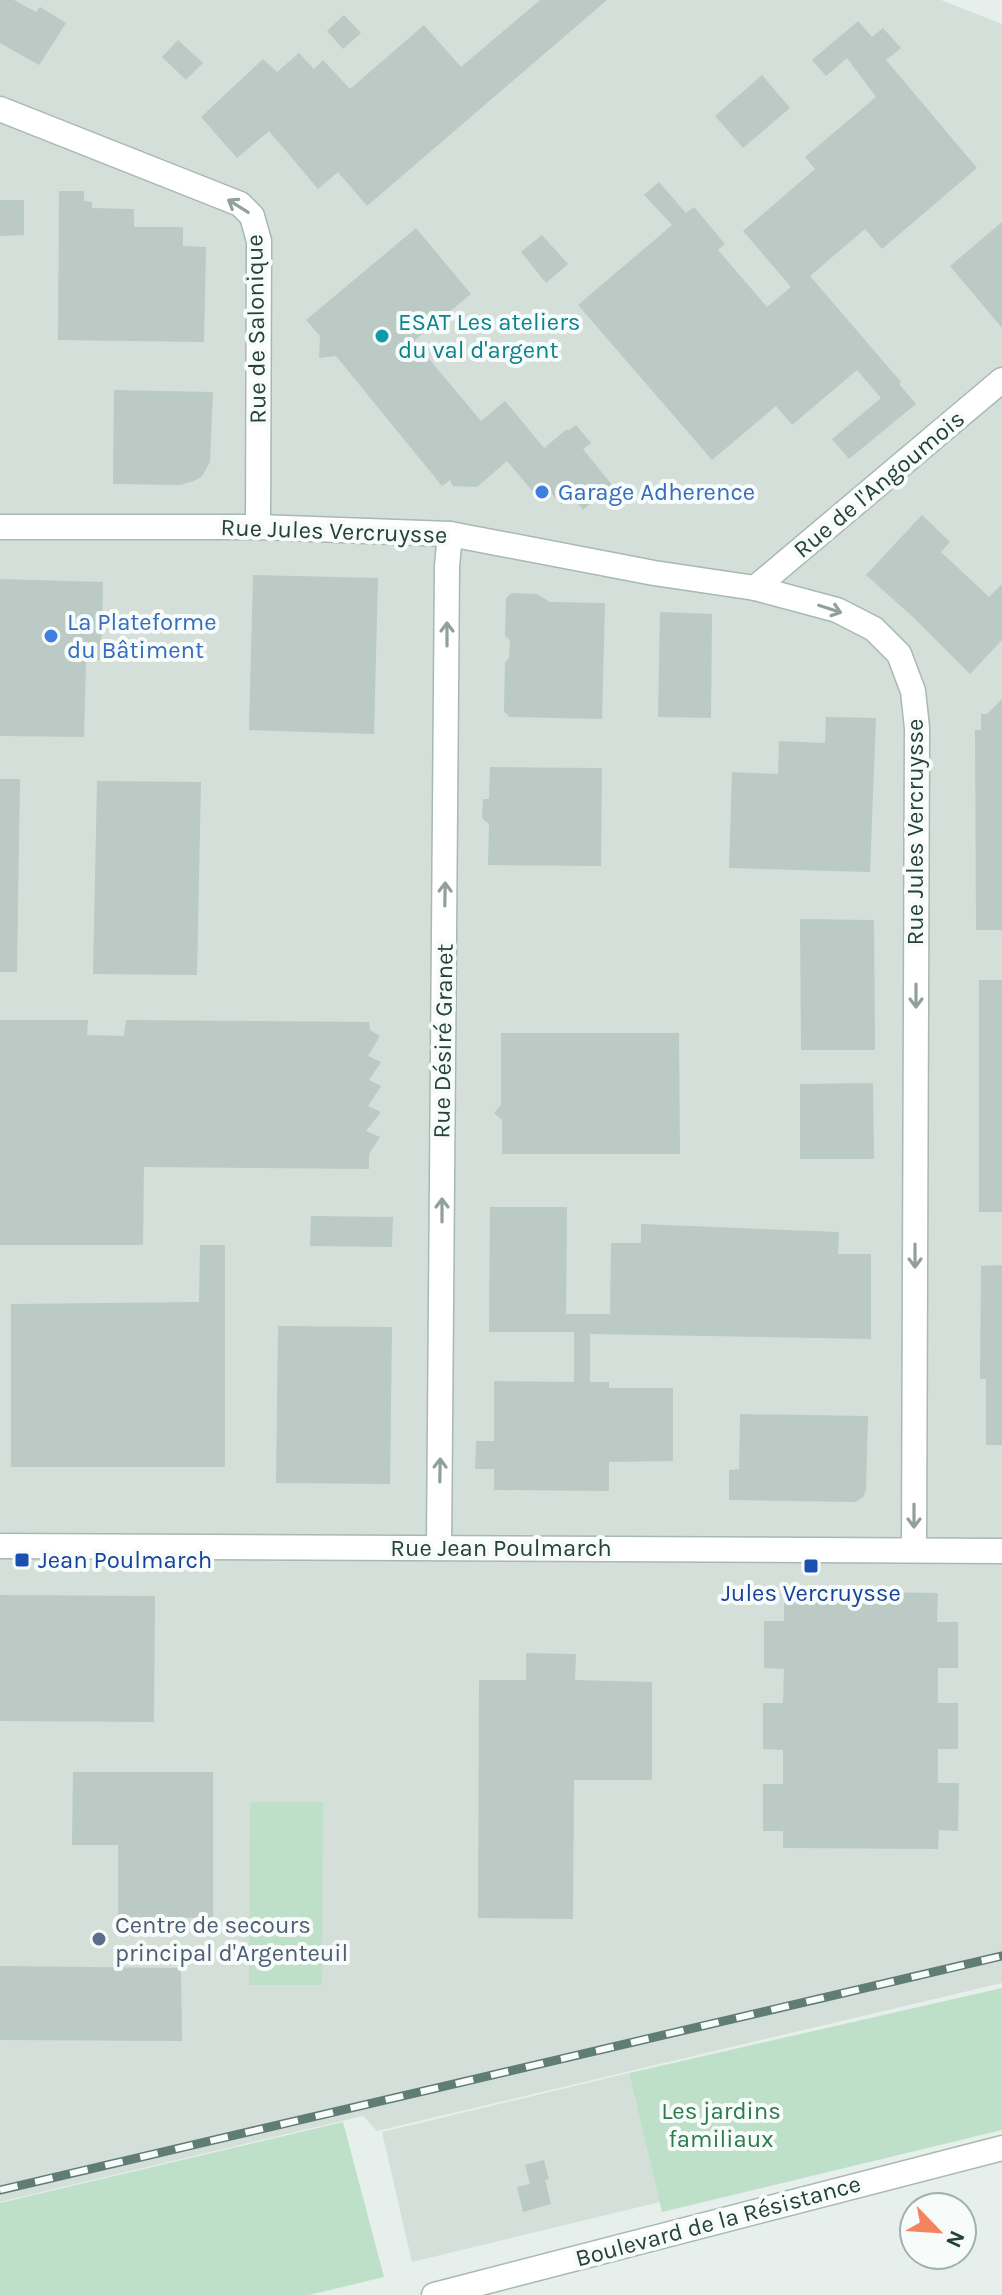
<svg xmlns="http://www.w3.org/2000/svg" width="1002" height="2295" viewBox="0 0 1002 2295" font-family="Karla,sans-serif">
<rect width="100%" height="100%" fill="#e6efeb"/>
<!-- built -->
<g fill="#d4dfda">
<path d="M 0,0 L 941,0 L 1002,24 L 1002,1983 L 377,2131 L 363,2116 L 0,2202 Z"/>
<path d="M 629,2073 L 660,2202 L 412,2262 L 382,2132 Z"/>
</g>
<!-- green -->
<g fill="#bfe0c8">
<path d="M 250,1802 L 323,1802 L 322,1985 L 249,1985 Z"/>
<path d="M 1002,1988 L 1002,2130 L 662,2212 L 629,2073 Z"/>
<path d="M 343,2122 L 384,2277 L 309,2295 L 0,2295 L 0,2203 Z"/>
</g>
<!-- building -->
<g fill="#bbcac4">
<path d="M 0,0 L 14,0 L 36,12 L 40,7 L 66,23 L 39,65 L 0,43 Z"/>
<path d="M 540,0 L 607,0 L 367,206 L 338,172 L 318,189 L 269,131 L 237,158 L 201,117 L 263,59 L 277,72 L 299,53 L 314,69 L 323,60 L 350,89 L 424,25 L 461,67 Z"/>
<path d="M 344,15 L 361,33 L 343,49 L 327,31 Z"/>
<path d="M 858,21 L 872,37 L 883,28 L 901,48 L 886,60 L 977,168 L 882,249 L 865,229 L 810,276 L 901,382 L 899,384 L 916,404 L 849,459 L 832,439 L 881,398 L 857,370 L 792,425 L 776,406 L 712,460 L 578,305 L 672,225 L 644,195 L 659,182 L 686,213 L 694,207 L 725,244 L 718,250 L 767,307 L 791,287 L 743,231 L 815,169 L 805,157 L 876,97 L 847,58 L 826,76 L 812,60 Z"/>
<path d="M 178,40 L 203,63 L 186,80 L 162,57 Z"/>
<path d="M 762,75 L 790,108 L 743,148 L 715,116 Z"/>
<path d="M 59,191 L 84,191 L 84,201 L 92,202 L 92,208 L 134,209 L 134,227 L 183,227 L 183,246 L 206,247 L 204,342 L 58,340 Z"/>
<path d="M 0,200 L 24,200 L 24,235 L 0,236 Z"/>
<path d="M 1002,222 L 1002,328 L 950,266 Z"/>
<path d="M 416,228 L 471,294 L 414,341 L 481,421 L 505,401 L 544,448 L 567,429 L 568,431 L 576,425 L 591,443 L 583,449 L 612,485 L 583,510 L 572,496 L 562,505 L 550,492 L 540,500 L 507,461 L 477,487 L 453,486 L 450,480 L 442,486 L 336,356 L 319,358 L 320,336 L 306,320 Z"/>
<path d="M 542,235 L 568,264 L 546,283 L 521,252 Z"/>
<path d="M 114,390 L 213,392 L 210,462 L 202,476 L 194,481 L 180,485 L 113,484 Z"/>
<path d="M 922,515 L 950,542 L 941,552 L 989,597 L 1002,584 L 1002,640 L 970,674 L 913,617 L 866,575 Z"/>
<path d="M 253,575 L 378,578 L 374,734 L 249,730 Z"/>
<path d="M 0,579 L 103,582 L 101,660 L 86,660 L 84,737 L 0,736 Z"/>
<path d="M 512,593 L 537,594 L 550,602 L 605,603 L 602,719 L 509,717 L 504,711 L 505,663 L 509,658 L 510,640 L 505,636 L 506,598 Z"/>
<path d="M 660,612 L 712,614 L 711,718 L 658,717 Z"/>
<path d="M 1002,699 L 1002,930 L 976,930 L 975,730 L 981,730 L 981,714 L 987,714 Z"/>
<path d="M 826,717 L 876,718 L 870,872 L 729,868 L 732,772 L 778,774 L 779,741 L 825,743 Z"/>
<path d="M 490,767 L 602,768 L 601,866 L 488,865 L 489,824 L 482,818 L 483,799 L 489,799 Z"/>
<path d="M 0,779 L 20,779 L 17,972 L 0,972 Z"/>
<path d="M 97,781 L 201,782 L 197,975 L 93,974 Z"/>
<path d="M 800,919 L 874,920 L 875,1050 L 801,1050 Z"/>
<rect x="979" y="980" width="23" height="232"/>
<path d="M 0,1020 L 88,1020 L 87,1035 L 124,1036 L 126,1020 L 369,1022 L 370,1030 L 380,1036 L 368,1056 L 381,1062 L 369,1080 L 381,1086 L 368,1106 L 381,1112 L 366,1131 L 380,1137 L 369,1154 L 369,1169 L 144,1167 L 143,1245 L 0,1245 Z"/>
<path d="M 501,1033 L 679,1033 L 680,1154 L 502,1154 L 502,1120 L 494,1113 L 501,1105 Z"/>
<path d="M 873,1083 L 874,1159 L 800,1159 L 800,1084 Z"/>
<path d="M 490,1207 L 567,1207 L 566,1314 L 610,1314 L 611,1243 L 641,1243 L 641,1224 L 839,1232 L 838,1254 L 871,1254 L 871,1339 L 590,1334 L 590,1382 L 609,1382 L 609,1388 L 673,1388 L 673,1461 L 609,1462 L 609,1491 L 494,1490 L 494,1469 L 475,1469 L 476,1441 L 494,1441 L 494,1381 L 574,1382 L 574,1332 L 489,1332 Z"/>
<path d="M 311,1216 L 393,1217 L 392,1247 L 310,1246 Z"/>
<path d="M 200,1245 L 225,1245 L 225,1467 L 11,1467 L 11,1304 L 199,1302 Z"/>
<path d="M 1002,1265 L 1002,1445 L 986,1445 L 986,1379 L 980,1379 L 981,1266 Z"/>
<path d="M 278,1326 L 392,1327 L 390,1484 L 276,1483 Z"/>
<path d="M 740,1414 L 868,1416 L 866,1490 L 863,1497 L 855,1502 L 729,1500 L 729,1470 L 739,1469 Z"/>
<path d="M 784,1591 L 938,1593 L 937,1622 L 958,1622 L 958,1668 L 938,1668 L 938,1703 L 958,1703 L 958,1749 L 938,1749 L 938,1783 L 959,1783 L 958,1831 L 939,1830 L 938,1849 L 783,1848 L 783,1831 L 763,1831 L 763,1784 L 783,1784 L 783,1750 L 763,1749 L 763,1703 L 783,1703 L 784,1669 L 764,1668 L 764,1621 L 784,1621 Z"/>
<path d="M 0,1595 L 155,1596 L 154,1722 L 0,1721 Z"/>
<path d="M 526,1653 L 576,1654 L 575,1680 L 652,1682 L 652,1780 L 574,1780 L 573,1919 L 478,1918 L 479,1680 L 526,1680 Z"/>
<path d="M 73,1772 L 213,1772 L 213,1918 L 118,1917 L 118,1845 L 72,1845 Z"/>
<path d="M 0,1966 L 181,1968 L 182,2041 L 0,2040 Z"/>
<path d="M 544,2160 L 549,2179 L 545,2180 L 551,2204 L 523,2212 L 517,2187 L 530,2184 L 525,2165 Z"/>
</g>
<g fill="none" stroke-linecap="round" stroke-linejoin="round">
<defs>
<g id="minor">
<path d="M 0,109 L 240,204 L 252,216 L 259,241 L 258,527"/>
<path d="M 0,527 L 258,527 L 450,534 L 654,573 L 755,588 L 837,610 L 874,629 L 899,654 L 913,691 L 917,728 L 914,1550"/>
<path d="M 755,588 L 1002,380"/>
<path d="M 0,1546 L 1002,1551"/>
<path d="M 439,1548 L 447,566 L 450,534"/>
<path d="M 434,2295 L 1002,2148"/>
</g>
</defs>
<!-- minor casing -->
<use href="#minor" stroke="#a8b8b2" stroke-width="27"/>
<!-- minor -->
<use href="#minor" stroke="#fff" stroke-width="24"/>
<defs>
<path id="rail" d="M 0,2190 L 1002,1956"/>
</defs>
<!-- rail casing -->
<use href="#rail" stroke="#5f7d75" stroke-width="9"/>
<!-- rail -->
<use href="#rail" stroke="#f7fbf9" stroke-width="6" stroke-dasharray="18" stroke-linecap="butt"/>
</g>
<!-- one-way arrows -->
<defs><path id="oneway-shaft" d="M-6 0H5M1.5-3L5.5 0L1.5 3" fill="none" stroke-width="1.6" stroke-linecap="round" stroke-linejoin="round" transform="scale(2)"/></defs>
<g stroke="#92a09c">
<use href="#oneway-shaft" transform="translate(238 206) rotate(-148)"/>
<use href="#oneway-shaft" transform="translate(830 609) rotate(18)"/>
<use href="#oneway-shaft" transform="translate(447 634) rotate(-90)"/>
<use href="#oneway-shaft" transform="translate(445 894) rotate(-89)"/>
<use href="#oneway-shaft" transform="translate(916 996) rotate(90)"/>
<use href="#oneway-shaft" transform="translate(442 1210) rotate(-90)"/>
<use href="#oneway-shaft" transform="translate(915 1256) rotate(90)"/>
<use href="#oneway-shaft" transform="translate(440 1470) rotate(-89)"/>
<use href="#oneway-shaft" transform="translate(914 1516) rotate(90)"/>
</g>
<!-- markers -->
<circle fill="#0f9aa8" stroke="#f7fbf9" stroke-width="3" cx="382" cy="336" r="8"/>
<g fill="#3f7fe0" stroke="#f7fbf9" stroke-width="3">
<circle cx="542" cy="492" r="8"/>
<circle cx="51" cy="636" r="8"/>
</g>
<g fill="#1a4fb4" stroke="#f7fbf9" stroke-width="3">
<rect x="14" y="1552" width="16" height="16" rx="4"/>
<rect x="803" y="1558" width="16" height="16" rx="4"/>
</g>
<circle fill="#5c6f8a" stroke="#f7fbf9" stroke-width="3" cx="99" cy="1939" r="8"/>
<g text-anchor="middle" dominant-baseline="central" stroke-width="8" stroke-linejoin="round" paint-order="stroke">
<!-- culture labels -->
<g font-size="24" fill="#0d838f" stroke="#f7fbf9" text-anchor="start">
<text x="398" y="322">ESAT Les ateliers<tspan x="398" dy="28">du val d'argent</tspan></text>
</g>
<!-- street labels -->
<g font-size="24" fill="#24423a" stroke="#f7fbf9">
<text transform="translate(256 329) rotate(-91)">Rue de Salonique</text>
<text transform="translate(879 484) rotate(-40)">Rue de l'Angoumois</text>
<text transform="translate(334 531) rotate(2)">Rue Jules Vercruysse</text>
<text transform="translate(915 832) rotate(-90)">Rue Jules Vercruysse</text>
<text transform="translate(443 1041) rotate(-89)">Rue Désiré Granet</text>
<text x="501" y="1548">Rue Jean Poulmarch</text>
<text transform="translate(718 2221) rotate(-15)">Boulevard de la Résistance</text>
</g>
<!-- shop labels -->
<g font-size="24" fill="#366cbe" stroke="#f7fbf9" text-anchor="start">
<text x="558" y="492">Garage Adherence</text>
<text x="67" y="622">La Plateforme<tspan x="67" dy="28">du Bâtiment</tspan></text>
</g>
<!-- transit labels -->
<g font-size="24" fill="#164399" stroke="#f7fbf9" text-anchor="start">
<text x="38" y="1560">Jean Poulmarch</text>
<text x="811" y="1593" text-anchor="middle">Jules Vercruysse</text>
</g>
<!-- service labels -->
<g font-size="24" fill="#4e5e75" stroke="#f7fbf9" text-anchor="start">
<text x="115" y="1925">Centre de secours<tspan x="115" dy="28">principal d'Argenteuil</tspan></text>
</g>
<!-- park labels -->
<g font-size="24" fill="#2d7a4b" stroke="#f7fbf9">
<text x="721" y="2111">Les jardins<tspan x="721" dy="28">familiaux</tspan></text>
</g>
</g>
<!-- north arrow -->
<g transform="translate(938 2231) rotate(115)"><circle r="38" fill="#f7fbf9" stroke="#a3b1ad" stroke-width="2"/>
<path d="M0-6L14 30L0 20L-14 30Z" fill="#f4845f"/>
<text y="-12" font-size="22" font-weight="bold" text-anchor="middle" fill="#24423a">N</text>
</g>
</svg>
